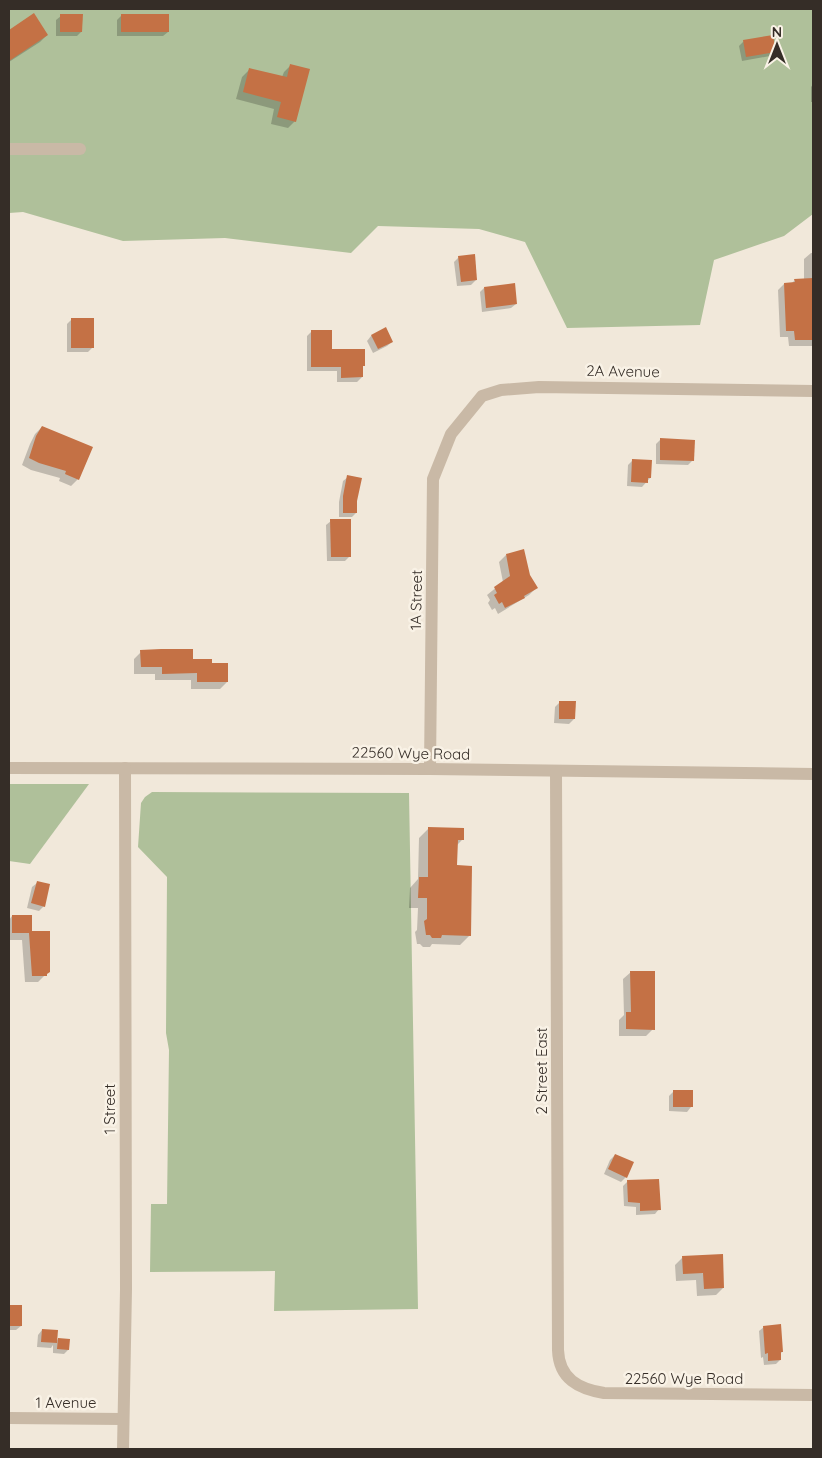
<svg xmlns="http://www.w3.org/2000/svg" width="822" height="1458" viewBox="0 0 822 1458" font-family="Quicksand,sans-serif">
<rect width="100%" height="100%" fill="#f1e8da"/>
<!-- green -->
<g fill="#afc09a">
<path d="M 9,9 L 813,9 L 813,214 L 784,236 L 714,260 L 700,325 L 567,328 L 525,242 L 479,229 L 378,226 L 351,253 L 225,238 L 123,241 L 23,212 L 9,213 Z"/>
<path d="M 9,784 L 89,784 L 30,864 L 9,861 Z"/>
<path d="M 152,792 L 409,793 L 418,1309 L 274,1311 L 275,1271 L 150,1272 L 151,1204 L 167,1204 L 169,1050 L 166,1033 L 167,877 L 138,847 L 141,803 L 145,797 Z"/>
</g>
<!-- shadow -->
<g fill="#0003">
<path d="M 34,15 L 47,35 L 40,42 L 9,62 L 9,31 Z"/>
<path d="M 61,16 L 81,32 L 77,36 L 56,36 L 56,20 Z"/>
<path d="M 121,16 L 168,32 L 163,36 L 117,36 L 117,20 Z"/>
<path d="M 744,41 L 774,52 L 770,56 L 742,61 L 739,46 Z"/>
<path d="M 291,65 L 295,121 L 288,128 L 271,124 L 274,109 L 236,99 L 242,77 L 249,70 L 282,77 L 284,72 Z"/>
<path d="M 813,84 L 813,102 L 811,102 L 811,87 Z"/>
<path d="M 811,253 L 813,253 L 813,346 L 789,346 L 788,337 L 780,337 L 778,290 L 784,284 L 791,284 L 795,280 L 804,280 L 804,259 Z"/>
<path d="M 459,257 L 476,280 L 471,285 L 457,286 L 454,262 Z"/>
<path d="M 484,288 L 516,304 L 511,308 L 482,312 L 480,292 Z"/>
<path d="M 72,319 L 92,348 L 88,352 L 67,352 L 67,324 Z"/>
<path d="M 386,329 L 392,342 L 387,346 L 373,353 L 367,341 L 371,336 Z"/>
<path d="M 312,331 L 331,350 L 364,365 L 362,367 L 362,377 L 357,382 L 337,382 L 337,371 L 307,371 L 307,336 Z"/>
<path d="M 42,427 L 78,479 L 71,486 L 59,481 L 60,478 L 31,470 L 22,465 L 30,444 L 35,434 Z"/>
<path d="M 661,439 L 693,460 L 688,465 L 656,464 L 656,444 Z"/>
<path d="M 633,460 L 650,478 L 642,487 L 627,486 L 628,465 Z"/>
<path d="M 348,477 L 356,513 L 352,517 L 339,517 L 339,502 L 343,481 Z"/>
<path d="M 331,521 L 350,556 L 345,561 L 327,561 L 326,525 Z"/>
<path d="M 506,555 L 529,575 L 536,588 L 529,595 L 498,614 L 495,608 L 492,610 L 488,603 L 490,600 L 487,595 L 503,582 L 499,562 Z"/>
<path d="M 141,652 L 210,664 L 227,682 L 220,689 L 191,689 L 191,680 L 155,680 L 155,674 L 134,674 L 134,659 Z"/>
<path d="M 560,702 L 574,719 L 569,724 L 554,723 L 555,707 Z"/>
<path d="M 429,828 L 462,840 L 456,846 L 456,866 L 470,935 L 460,945 L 432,944 L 430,947 L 423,947 L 420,944 L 417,944 L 415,932 L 417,930 L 418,908 L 409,908 L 410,888 L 418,879 L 419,838 Z"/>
<path d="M 37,883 L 44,906 L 39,911 L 27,908 L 32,887 Z"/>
<path d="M 12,916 L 30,932 L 49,971 L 38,982 L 25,982 L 22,940 L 9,940 L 9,920 Z"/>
<path d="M 631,972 L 653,1029 L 646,1036 L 619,1036 L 619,1020 L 624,1015 L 623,979 Z"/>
<path d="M 674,1091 L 691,1107 L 687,1112 L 669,1111 L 669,1096 Z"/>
<path d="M 615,1155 L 626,1177 L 621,1182 L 604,1174 L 610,1160 Z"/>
<path d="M 628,1181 L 659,1209 L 655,1214 L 636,1215 L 636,1207 L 624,1206 L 623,1186 Z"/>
<path d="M 682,1258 L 723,1288 L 716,1295 L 697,1296 L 696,1280 L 676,1281 L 675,1265 Z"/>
<path d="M 9,1306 L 21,1306 L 21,1326 L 16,1330 L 9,1330 Z"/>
<path d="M 764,1327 L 782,1352 L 780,1354 L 780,1360 L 776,1364 L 764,1365 L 763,1357 L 761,1358 L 759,1331 Z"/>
<path d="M 42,1330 L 56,1342 L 58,1339 L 68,1350 L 64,1354 L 53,1353 L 53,1345 L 51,1348 L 37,1347 L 38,1335 Z"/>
</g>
<!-- building -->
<g fill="#c47145">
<path d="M 34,13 L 48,35 L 9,61 L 9,30 Z"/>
<path d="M 60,14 L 83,14 L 82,32 L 60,32 Z"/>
<rect x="121" y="14" width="48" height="18"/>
<path d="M 773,35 L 776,52 L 746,57 L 743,40 Z"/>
<path d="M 290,64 L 310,69 L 296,122 L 277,117 L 281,102 L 243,92 L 249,68 L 287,77 Z"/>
<path d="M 475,254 L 477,280 L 461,282 L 458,256 Z"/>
<path d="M 813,278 L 813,340 L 795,340 L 794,331 L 786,331 L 784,283 L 795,282 L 794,279 Z"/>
<path d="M 515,283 L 517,304 L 486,308 L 484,287 Z"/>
<rect x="71" y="318" width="23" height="30"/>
<path d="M 386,327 L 393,342 L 378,349 L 371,335 Z"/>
<path d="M 311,330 L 332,330 L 332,349 L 365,349 L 365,366 L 363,366 L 363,377 L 341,378 L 341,367 L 311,367 Z"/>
<path d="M 42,426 L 93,447 L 79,480 L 65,474 L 66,471 L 39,463 L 29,458 L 36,436 Z"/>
<path d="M 660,438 L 695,440 L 694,461 L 660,460 Z"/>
<path d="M 632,459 L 652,460 L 651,478 L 648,478 L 648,483 L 631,482 Z"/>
<path d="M 347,475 L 362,478 L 357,501 L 357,513 L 343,513 L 343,496 Z"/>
<path d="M 330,519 L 351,519 L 351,557 L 331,557 Z"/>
<path d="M 524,549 L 530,575 L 538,588 L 524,596 L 525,598 L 505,608 L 502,602 L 499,604 L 494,595 L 497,593 L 494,587 L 510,576 L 506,554 Z"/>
<path d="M 161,649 L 193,649 L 193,659 L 212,659 L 212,663 L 228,663 L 228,682 L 197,682 L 197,673 L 162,674 L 162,667 L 141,667 L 140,650 Z"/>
<path d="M 559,701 L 576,701 L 575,719 L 559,719 Z"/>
<path d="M 428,827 L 464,828 L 464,840 L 458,840 L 457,865 L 472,866 L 471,936 L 442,935 L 441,938 L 432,938 L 430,935 L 426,935 L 424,921 L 427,919 L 427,898 L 418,898 L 419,877 L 428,877 Z"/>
<path d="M 37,881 L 50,884 L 45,907 L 31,903 Z"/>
<path d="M 12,915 L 32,915 L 32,931 L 50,931 L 50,972 L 47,974 L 47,976 L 32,976 L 29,933 L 12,933 Z"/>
<path d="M 630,971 L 655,971 L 655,1030 L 626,1029 L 626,1012 L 631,1012 Z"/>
<rect x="673" y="1090" width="20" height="17"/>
<path d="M 615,1154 L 634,1162 L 627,1178 L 608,1169 Z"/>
<path d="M 659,1179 L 661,1210 L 640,1211 L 640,1203 L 628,1202 L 627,1180 Z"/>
<path d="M 723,1254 L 724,1288 L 704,1289 L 703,1273 L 683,1274 L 682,1256 Z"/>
<rect x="9" y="1305" width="13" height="21"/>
<path d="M 781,1324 L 783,1352 L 781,1352 L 781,1360 L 768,1361 L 768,1353 L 765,1354 L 763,1326 Z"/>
<path d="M 42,1329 L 58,1330 L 57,1343 L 41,1342 Z"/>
<path d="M 58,1338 L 70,1339 L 69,1350 L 57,1349 Z"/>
</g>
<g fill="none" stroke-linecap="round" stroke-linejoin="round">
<!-- minor -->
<g stroke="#c9b9a6" stroke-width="12">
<path d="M 9,149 L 80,149"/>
<path d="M 9,768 L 430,769 L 813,774"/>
<path d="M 430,769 L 433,479 L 451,434 L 482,396 L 501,390 L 539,387 L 813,391"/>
<path d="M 556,772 L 558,1350 C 559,1379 579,1389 604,1393 L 813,1395"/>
<path d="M 9,1418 L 122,1419"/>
<path d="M 123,1449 L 126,1289 L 125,768"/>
</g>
</g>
<g text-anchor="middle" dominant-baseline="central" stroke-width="5" stroke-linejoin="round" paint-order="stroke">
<!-- street labels -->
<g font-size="15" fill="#352d27" stroke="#f9f2e6">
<text transform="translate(623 371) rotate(1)">2A Avenue</text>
<text transform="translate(416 600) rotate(-89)">1A Street</text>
<text transform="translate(411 753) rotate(1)">22560 Wye Road</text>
<text transform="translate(541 1071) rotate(-90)">2 Street East</text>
<text transform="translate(109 1109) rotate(-90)">1 Street</text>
<text x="684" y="1378">22560 Wye Road</text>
<text x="66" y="1402">1 Avenue</text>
</g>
</g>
<!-- border -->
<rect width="822" height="1458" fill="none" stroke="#352d27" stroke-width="20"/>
<!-- north arrow -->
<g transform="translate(777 45)" stroke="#f9f2e6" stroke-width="4" paint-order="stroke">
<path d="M0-4L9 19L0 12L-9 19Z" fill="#352d27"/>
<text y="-8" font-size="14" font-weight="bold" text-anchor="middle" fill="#352d27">N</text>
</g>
</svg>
